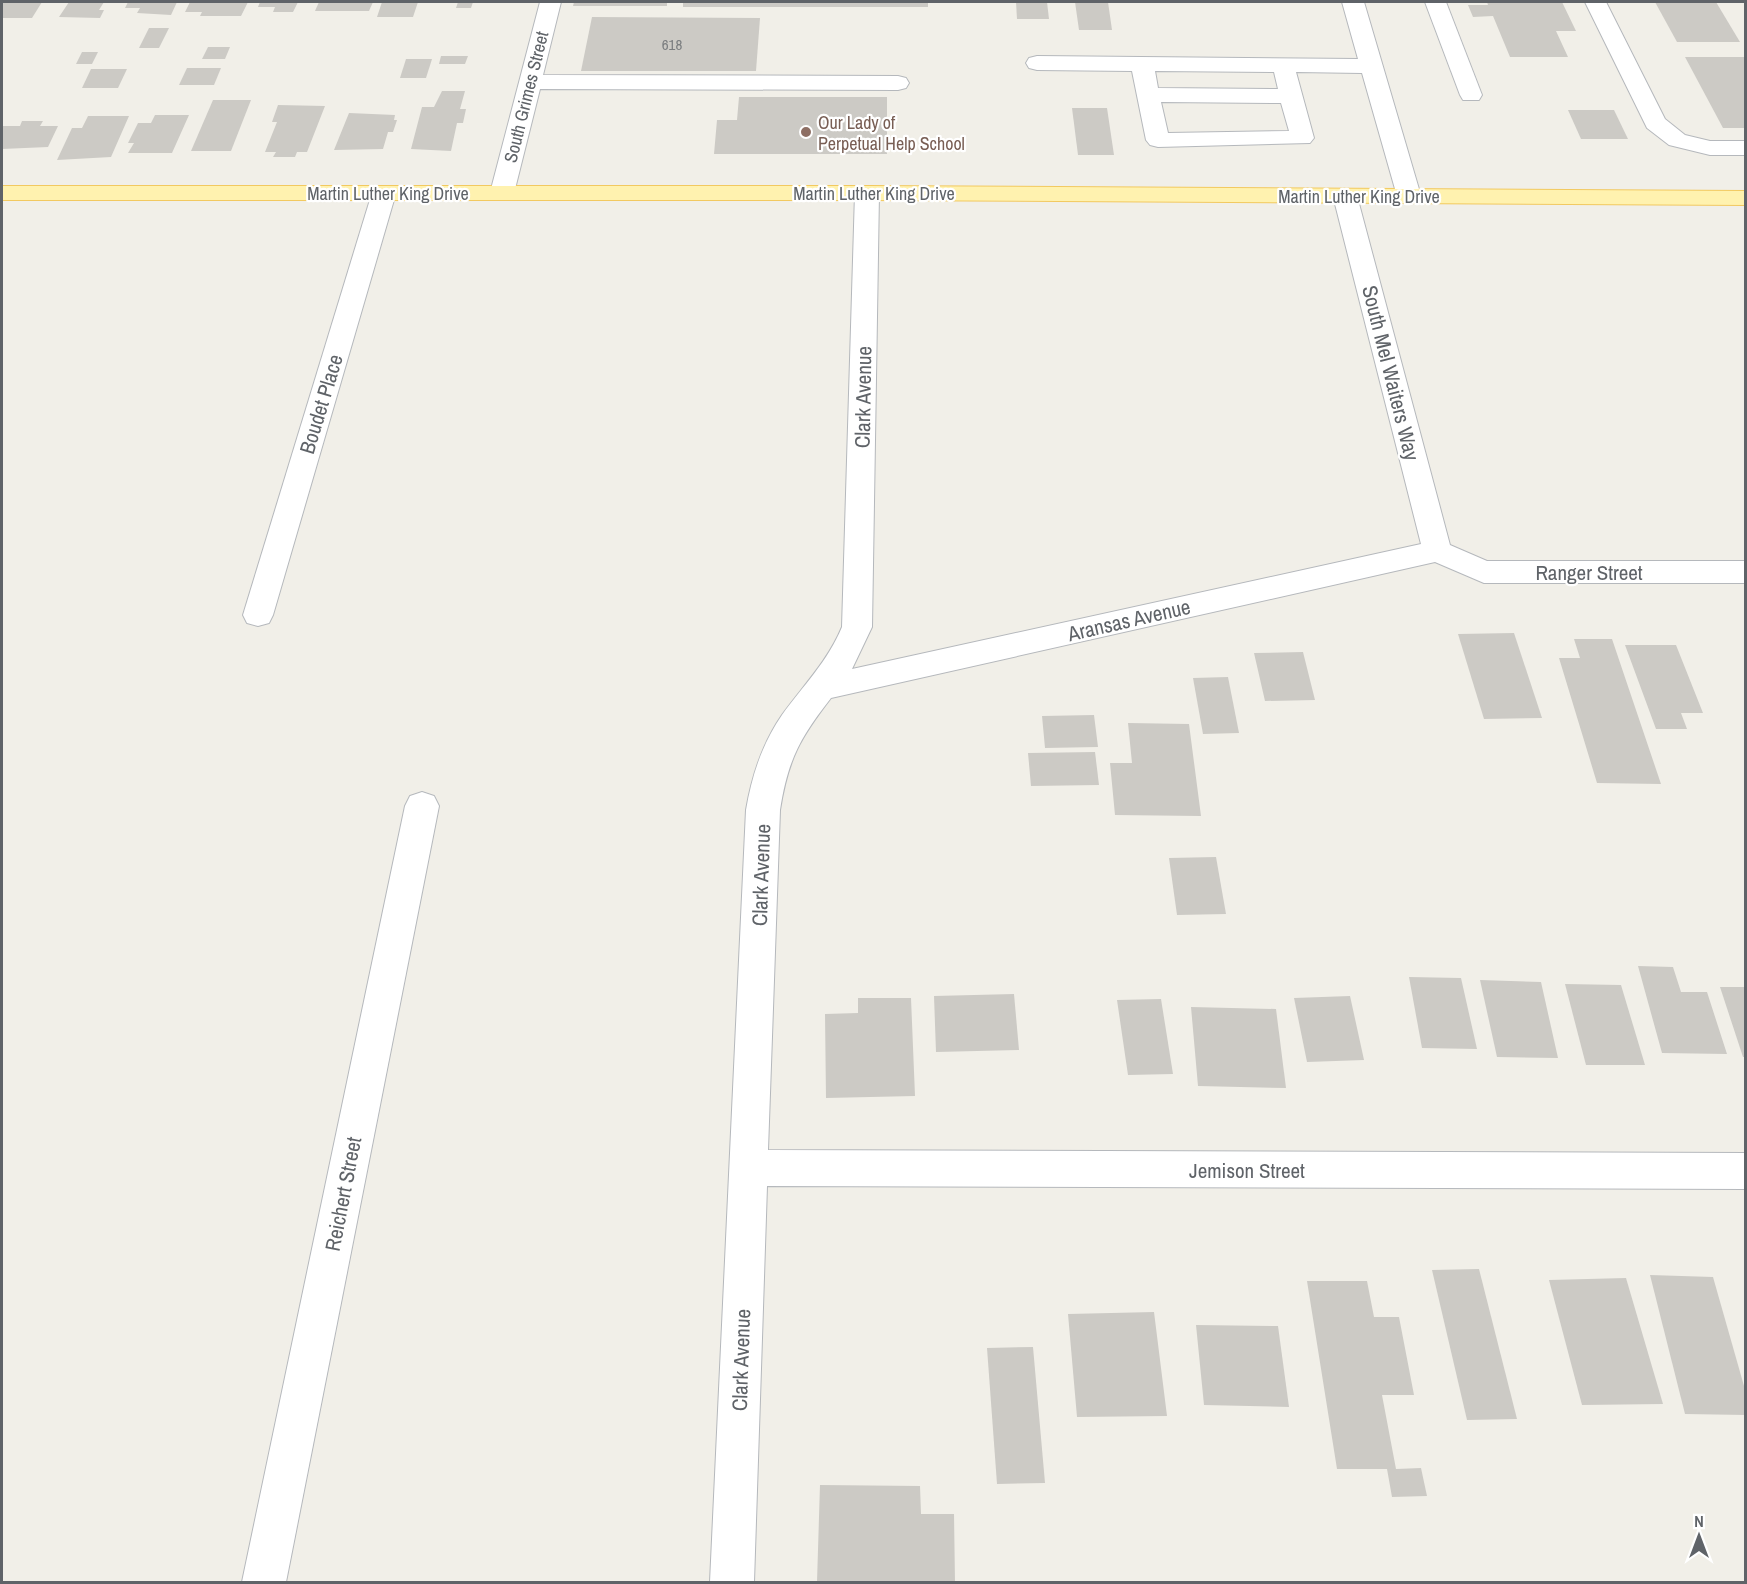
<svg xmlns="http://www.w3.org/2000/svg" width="1747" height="1584" viewBox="0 0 1747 1584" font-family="'Archivo Narrow',sans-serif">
<rect width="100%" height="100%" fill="#f1efe8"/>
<!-- building -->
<g fill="#cccac5">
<path d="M 2,2 L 42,2 L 32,18 L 2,18 Z"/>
<path d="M 69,2 L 104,2 L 99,10 L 104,10 L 100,18 L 59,17 Z"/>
<path d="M 128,2 L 177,2 L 171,15 L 137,13 L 140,8 L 125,8 Z"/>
<path d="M 190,2 L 248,2 L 241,16 L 200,16 L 202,12 L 185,12 Z"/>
<path d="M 260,2 L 298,2 L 293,12 L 273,12 L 275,7 L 258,7 Z"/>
<path d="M 319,2 L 373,2 L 369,11 L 315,11 Z"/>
<path d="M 382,2 L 418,2 L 413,17 L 377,17 Z"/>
<path d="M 458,2 L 473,2 L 471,8 L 456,8 Z"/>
<path d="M 574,2 L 667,2 L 667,6 L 573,6 Z"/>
<rect x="683" y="2" width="245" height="5"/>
<path d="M 1016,2 L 1047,2 L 1049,19 L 1017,19 Z"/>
<path d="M 1075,2 L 1108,2 L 1112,30 L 1079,30 Z"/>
<path d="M 1487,2 L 1562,2 L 1576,31 L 1556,31 L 1568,57 L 1510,57 L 1493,16 L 1473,17 L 1468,5 L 1488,5 Z"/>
<path d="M 1655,2 L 1716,2 L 1740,42 L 1677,42 Z"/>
<path d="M 592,17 L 760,18 L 756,71 L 581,71 Z"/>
<path d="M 149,28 L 169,28 L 159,48 L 139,48 Z"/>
<path d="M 208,47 L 230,47 L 225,59 L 202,59 Z"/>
<path d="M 82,52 L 98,52 L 92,64 L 76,64 Z"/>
<path d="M 441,56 L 468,56 L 465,64 L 439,64 Z"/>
<path d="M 1685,57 L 1746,57 L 1746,128 L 1723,128 Z"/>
<path d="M 406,59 L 432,59 L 426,78 L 400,78 Z"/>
<path d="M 187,68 L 221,68 L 214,85 L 179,85 Z"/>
<path d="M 91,69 L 127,69 L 118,88 L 82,88 Z"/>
<path d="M 442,91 L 465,91 L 460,109 L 466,109 L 463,123 L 457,123 L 451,151 L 411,149 L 422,107 L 434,107 Z"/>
<path d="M 739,97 L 887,97 L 887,154 L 714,154 L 717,120 L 737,120 Z"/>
<path d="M 213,100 L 251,100 L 231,151 L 191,151 Z"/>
<path d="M 278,105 L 325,106 L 307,152 L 297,152 L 295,157 L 273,157 L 276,152 L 265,152 L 277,122 L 272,122 Z"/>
<path d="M 1072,108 L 1107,108 L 1114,155 L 1078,155 Z"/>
<path d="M 1568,110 L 1614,110 L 1628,139 L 1581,139 Z"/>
<path d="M 349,113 L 395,115 L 394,120 L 397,120 L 393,132 L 388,132 L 383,149 L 334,150 Z"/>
<path d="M 155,115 L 189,115 L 172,153 L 128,153 L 134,143 L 128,143 L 138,123 L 151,123 Z"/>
<path d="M 88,116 L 129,116 L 111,157 L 57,160 L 72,128 L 82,128 Z"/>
<path d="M 22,121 L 43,121 L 40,126 L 58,126 L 48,147 L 2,149 L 2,126 L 20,126 Z"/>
<path d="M 1514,633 L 1542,718 L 1484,719 L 1458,634 Z"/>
<path d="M 1574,639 L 1612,639 L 1661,784 L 1597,783 L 1559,658 L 1580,658 Z"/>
<path d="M 1625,645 L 1676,645 L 1703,713 L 1681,713 L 1687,729 L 1656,729 Z"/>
<path d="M 1303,652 L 1315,700 L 1265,701 L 1254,653 Z"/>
<path d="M 1228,677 L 1239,733 L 1203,734 L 1193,678 Z"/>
<path d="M 1094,715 L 1098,747 L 1045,748 L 1042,716 Z"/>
<path d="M 1128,723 L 1189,724 L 1201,816 L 1115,815 L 1110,763 L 1132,763 Z"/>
<path d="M 1095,752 L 1099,785 L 1031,786 L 1028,753 Z"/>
<path d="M 1216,857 L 1226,914 L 1177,915 L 1169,858 Z"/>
<path d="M 1638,966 L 1673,967 L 1681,992 L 1707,992 L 1727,1054 L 1662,1053 Z"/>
<path d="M 1409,977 L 1461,978 L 1477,1049 L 1422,1048 Z"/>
<path d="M 1480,980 L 1541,982 L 1558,1058 L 1497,1057 Z"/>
<path d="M 1565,984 L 1621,985 L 1645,1065 L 1586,1065 Z"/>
<path d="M 1720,987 L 1746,987 L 1746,1057 L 1743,1057 Z"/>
<path d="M 1014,994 L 1019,1050 L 936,1052 L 934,996 Z"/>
<path d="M 1350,996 L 1364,1060 L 1307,1062 L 1294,998 Z"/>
<path d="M 858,998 L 911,998 L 915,1096 L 826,1098 L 825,1014 L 858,1013 Z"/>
<path d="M 1161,999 L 1173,1074 L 1128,1075 L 1117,1000 Z"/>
<path d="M 1191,1007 L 1276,1009 L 1286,1088 L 1198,1086 Z"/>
<path d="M 1479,1269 L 1517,1419 L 1467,1420 L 1432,1270 Z"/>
<path d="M 1650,1275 L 1713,1277 L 1746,1393 L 1746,1415 L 1685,1414 Z"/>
<path d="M 1626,1278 L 1663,1404 L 1582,1405 L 1549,1280 Z"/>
<path d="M 1307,1281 L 1367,1281 L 1374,1317 L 1399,1317 L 1414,1395 L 1382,1395 L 1396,1469 L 1421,1468 L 1427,1496 L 1392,1497 L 1387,1469 L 1337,1469 Z"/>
<path d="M 1154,1312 L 1167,1416 L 1077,1417 L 1068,1314 Z"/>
<path d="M 1196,1325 L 1278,1326 L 1289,1407 L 1204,1405 Z"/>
<path d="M 1033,1347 L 1045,1483 L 997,1484 L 987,1348 Z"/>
<path d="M 820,1485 L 920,1486 L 921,1514 L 954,1514 L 955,1582 L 817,1582 Z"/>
</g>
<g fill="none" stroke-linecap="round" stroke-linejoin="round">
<defs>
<g id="minor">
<path d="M 540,2 L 561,2 L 543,75 L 898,76 L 906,78 L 909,83 L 906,88 L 898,90 L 540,89 L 514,193 L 511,198 L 502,200 L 493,198 L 490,193 Z"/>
<path d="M 1342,2 L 1364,2 L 1421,196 L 1418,201 L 1409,203 L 1400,201 L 1397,196 L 1362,73 L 1296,72 L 1314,138 L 1310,143 L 1158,147 L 1150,145 L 1146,140 L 1132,71 L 1037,70 L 1029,68 L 1026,63 L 1029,58 L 1037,56 L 1358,59 ZM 1155,71 L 1274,72 L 1278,89 L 1158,88 ZM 1161,102 L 1281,103 L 1289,131 L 1168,133 Z"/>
<path d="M 1425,2 L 1446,2 L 1482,95 L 1479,100 L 1463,100 L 1460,95 Z"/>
<path d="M 1585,2 L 1606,2 L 1665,119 L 1685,135 L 1710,141 L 1746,141 L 1746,155 L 1710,155 L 1669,145 L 1647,128 Z"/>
<path d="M 384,186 L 393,188 L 396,193 L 273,615 L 269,623 L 258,626 L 247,623 L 243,615 L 372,193 L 375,188 Z"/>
<path d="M 867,186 L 876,188 L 879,193 L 872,627 L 852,669 L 1421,544 L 1333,196 L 1336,191 L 1345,189 L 1354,191 L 1357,196 L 1450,545 L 1487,561 L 1746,561 L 1746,583 L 1484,583 L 1435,562 L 831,698 C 800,738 788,759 780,810 L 768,1150 L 1746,1153 L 1746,1189 L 767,1186 L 754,1582 L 710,1582 L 746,810 C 752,775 762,744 782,715 C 803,686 828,661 842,627 L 855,193 L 858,188 Z"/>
<path d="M 422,792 L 434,796 L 439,806 L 286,1582 L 242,1582 L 405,806 L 410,796 Z"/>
</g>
<path id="major" d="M 2,186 L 867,186 L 1746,191 L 1746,205 L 867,200 L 2,200 Z"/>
</defs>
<!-- minor casing -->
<use href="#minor" stroke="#b5b8bc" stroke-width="2"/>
<!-- major casing -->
<use href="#major" stroke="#f2c960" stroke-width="2"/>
<!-- minor -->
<use href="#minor" fill="#fff" fill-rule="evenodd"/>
<!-- major -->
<use href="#major" fill="#fff2af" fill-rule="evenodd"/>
</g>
<!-- markers -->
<circle fill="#8d6e63" stroke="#fff" stroke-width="2" cx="806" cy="132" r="6"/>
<g text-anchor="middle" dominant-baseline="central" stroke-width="4.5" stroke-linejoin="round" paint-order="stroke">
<!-- far-number labels -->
<g font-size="15" fill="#7a7d7f">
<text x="672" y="44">618</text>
</g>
<!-- far-street labels -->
<g font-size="18" fill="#5f6368" stroke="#fff">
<text transform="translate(526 97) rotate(-76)">South Grimes Street</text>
<text x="388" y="193">Martin Luther King Drive</text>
<text x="874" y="193">Martin Luther King Drive</text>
<text x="1359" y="196">Martin Luther King Drive</text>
</g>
<!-- far-education labels -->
<g font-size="18" fill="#785e54" stroke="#fff" text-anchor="start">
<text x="818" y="122">Our Lady of<tspan x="818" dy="21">Perpetual Help School</tspan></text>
</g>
<!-- street labels -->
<g font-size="21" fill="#5f6368" stroke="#fff">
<text transform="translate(1391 373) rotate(76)">South Mel Waiters Way</text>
<text transform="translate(863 397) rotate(-89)">Clark Avenue</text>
<text transform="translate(321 404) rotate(-73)">Boudet Place</text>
<text x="1589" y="572">Ranger Street</text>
<text transform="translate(1129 620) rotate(-13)">Aransas Avenue</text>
<text transform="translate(761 875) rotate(-88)">Clark Avenue</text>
<text x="1247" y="1170">Jemison Street</text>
<text transform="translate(343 1194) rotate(-79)">Reichert Street</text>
<text transform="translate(741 1360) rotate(-88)">Clark Avenue</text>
</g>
</g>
<!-- border -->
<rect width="1747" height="1584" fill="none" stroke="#5f6368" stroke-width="6"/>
<!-- north arrow -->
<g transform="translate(1699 1536)" stroke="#ffffff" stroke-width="4.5" paint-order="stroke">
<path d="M0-4.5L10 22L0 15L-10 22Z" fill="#5f6368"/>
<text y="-9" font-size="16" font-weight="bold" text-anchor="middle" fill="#5f6368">N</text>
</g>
</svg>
